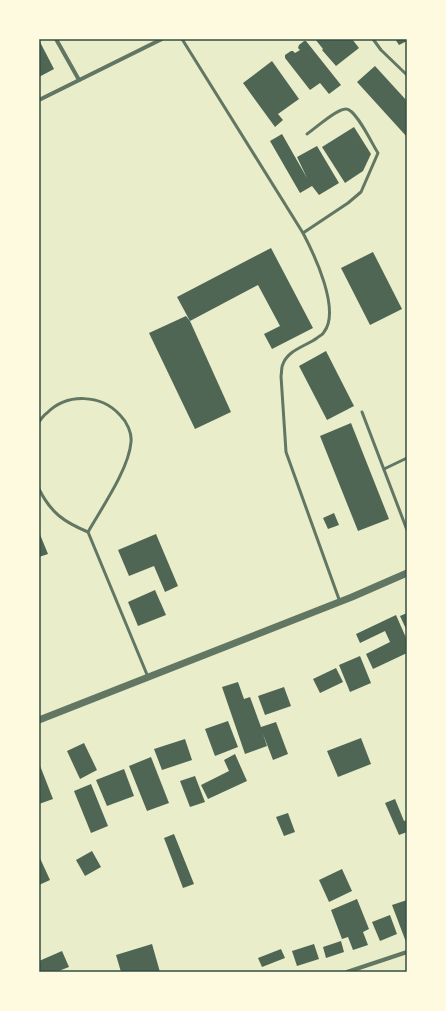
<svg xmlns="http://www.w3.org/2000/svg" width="446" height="1011" viewBox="0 0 446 1011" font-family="Overpass,sans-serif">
<rect width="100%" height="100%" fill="#e9edc9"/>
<!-- building -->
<g fill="#4f6655">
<path d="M 315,39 L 352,39 L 359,48 L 336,66 L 322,50 L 323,49 Z"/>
<path d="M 395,39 L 407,39 L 407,41 L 399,45 Z"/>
<path d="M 39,40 L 54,69 L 39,77 Z"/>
<path d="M 304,41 L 306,41 L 341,85 L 329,94 L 320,83 L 310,90 L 285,58 L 285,55 L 291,51 L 293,51 L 295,53 L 300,50 L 298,48 L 299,45 Z"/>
<path d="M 272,61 L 299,99 L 278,114 L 283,120 L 275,127 L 243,83 Z"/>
<path d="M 375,66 L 407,101 L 407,137 L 357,82 Z"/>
<path d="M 354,127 L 371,154 L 363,171 L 345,183 L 322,147 Z"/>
<path d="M 282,134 L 307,178 L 297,157 L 317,146 L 339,183 L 319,195 L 312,186 L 300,193 L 270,141 Z"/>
<path d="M 271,248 L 313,328 L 272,349 L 264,334 L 280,326 L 258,285 L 190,321 L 177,297 Z"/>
<path d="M 373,252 L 402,309 L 370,325 L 341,268 Z"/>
<path d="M 186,316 L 190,321 L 231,412 L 195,429 L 149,333 Z"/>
<path d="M 326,351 L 354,406 L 327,420 L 299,366 Z"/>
<path d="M 351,423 L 389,519 L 358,531 L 320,436 Z"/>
<path d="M 334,513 L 339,525 L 328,529 L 323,518 Z"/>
<path d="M 39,532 L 48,554 L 39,557 Z"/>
<path d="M 156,534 L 178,586 L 165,592 L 154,566 L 129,576 L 118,550 Z"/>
<path d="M 155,590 L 166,615 L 138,626 L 128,602 Z"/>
<path d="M 407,613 L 407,628 L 406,629 L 400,616 Z"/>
<path d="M 396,615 L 407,640 L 407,653 L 373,669 L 366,654 L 390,642 L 385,631 L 360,643 L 356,634 Z"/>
<path d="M 360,656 L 371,683 L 350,692 L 339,665 Z"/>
<path d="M 336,668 L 343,682 L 320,693 L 313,679 Z"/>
<path d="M 238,682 L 244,699 L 250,697 L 261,727 L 276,722 L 288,754 L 273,760 L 263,734 L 267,746 L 245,754 L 222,687 Z"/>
<path d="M 284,687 L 291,706 L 265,715 L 258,696 Z"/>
<path d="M 228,721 L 238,747 L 215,756 L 205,729 Z"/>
<path d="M 361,738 L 371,764 L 338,777 L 327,751 Z"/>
<path d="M 185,739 L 192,760 L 162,770 L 154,749 Z"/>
<path d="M 84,743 L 97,770 L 80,779 L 67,751 Z"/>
<path d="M 235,754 L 247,781 L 208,799 L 201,785 L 229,771 L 224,760 Z"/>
<path d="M 151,757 L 169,803 L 147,811 L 129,766 Z"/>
<path d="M 39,763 L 53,799 L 39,804 Z"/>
<path d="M 124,769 L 134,796 L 107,806 L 96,780 Z"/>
<path d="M 195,776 L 205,802 L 190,807 L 180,781 Z"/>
<path d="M 91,784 L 108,826 L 91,833 L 74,791 Z"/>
<path d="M 395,799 L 404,821 L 407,820 L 407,832 L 399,835 L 385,803 Z"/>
<path d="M 288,813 L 295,832 L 284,836 L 276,817 Z"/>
<path d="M 174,834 L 194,884 L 183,888 L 164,838 Z"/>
<path d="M 92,851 L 101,867 L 85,876 L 76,860 Z"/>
<path d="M 39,856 L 50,880 L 39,885 Z"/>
<path d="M 342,869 L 352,891 L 329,902 L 319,880 Z"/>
<path d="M 357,899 L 369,929 L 363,932 L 368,945 L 353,950 L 348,937 L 342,939 L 331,910 Z"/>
<path d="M 407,900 L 407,942 L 406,942 L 392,905 Z"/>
<path d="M 390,915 L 397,934 L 380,941 L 372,922 Z"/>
<path d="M 341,941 L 344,952 L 326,958 L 323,947 Z"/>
<path d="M 152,944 L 160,972 L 121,972 L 116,955 Z"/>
<path d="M 314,944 L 319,959 L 297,966 L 292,951 Z"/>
<path d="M 281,949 L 285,958 L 262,967 L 258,958 Z"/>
<path d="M 62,951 L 69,967 L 56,972 L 39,972 L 39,961 Z"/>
</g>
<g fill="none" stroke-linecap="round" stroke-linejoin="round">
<!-- service -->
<g stroke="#617663" stroke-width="3">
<path d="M 182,39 L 303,233 C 314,254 341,310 324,332 C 323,335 319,336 317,338 C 306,346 288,350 283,364 C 281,367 282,372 281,376 L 286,452 L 340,602"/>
<path d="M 373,39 L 381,50 L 407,75"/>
<path d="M 303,233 L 348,203 L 361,192 L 378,153 C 372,144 356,109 346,109 C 336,109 316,128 307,134"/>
<path d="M 362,412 L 407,530"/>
<path d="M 39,422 C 41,419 44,415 47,413 C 67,393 101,394 120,415 C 127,422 132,433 131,442 C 129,469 101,509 88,532"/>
<path d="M 384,469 L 407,458"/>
<path d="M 39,489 C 51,513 64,522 88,532 L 148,677"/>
</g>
<!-- minor -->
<g stroke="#617663" stroke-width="4">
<path d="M 56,39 L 79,80"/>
<path d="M 39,100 L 162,39"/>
<path d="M 347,972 L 407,952"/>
</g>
<!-- tertiary -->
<path stroke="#617663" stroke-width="7" d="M 39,720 L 352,597 L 407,573"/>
</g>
<!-- border -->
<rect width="446" height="1011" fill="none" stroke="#fefae0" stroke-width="80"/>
<rect x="40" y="40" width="366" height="931" fill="none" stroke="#344e41" stroke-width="1.5"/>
</svg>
